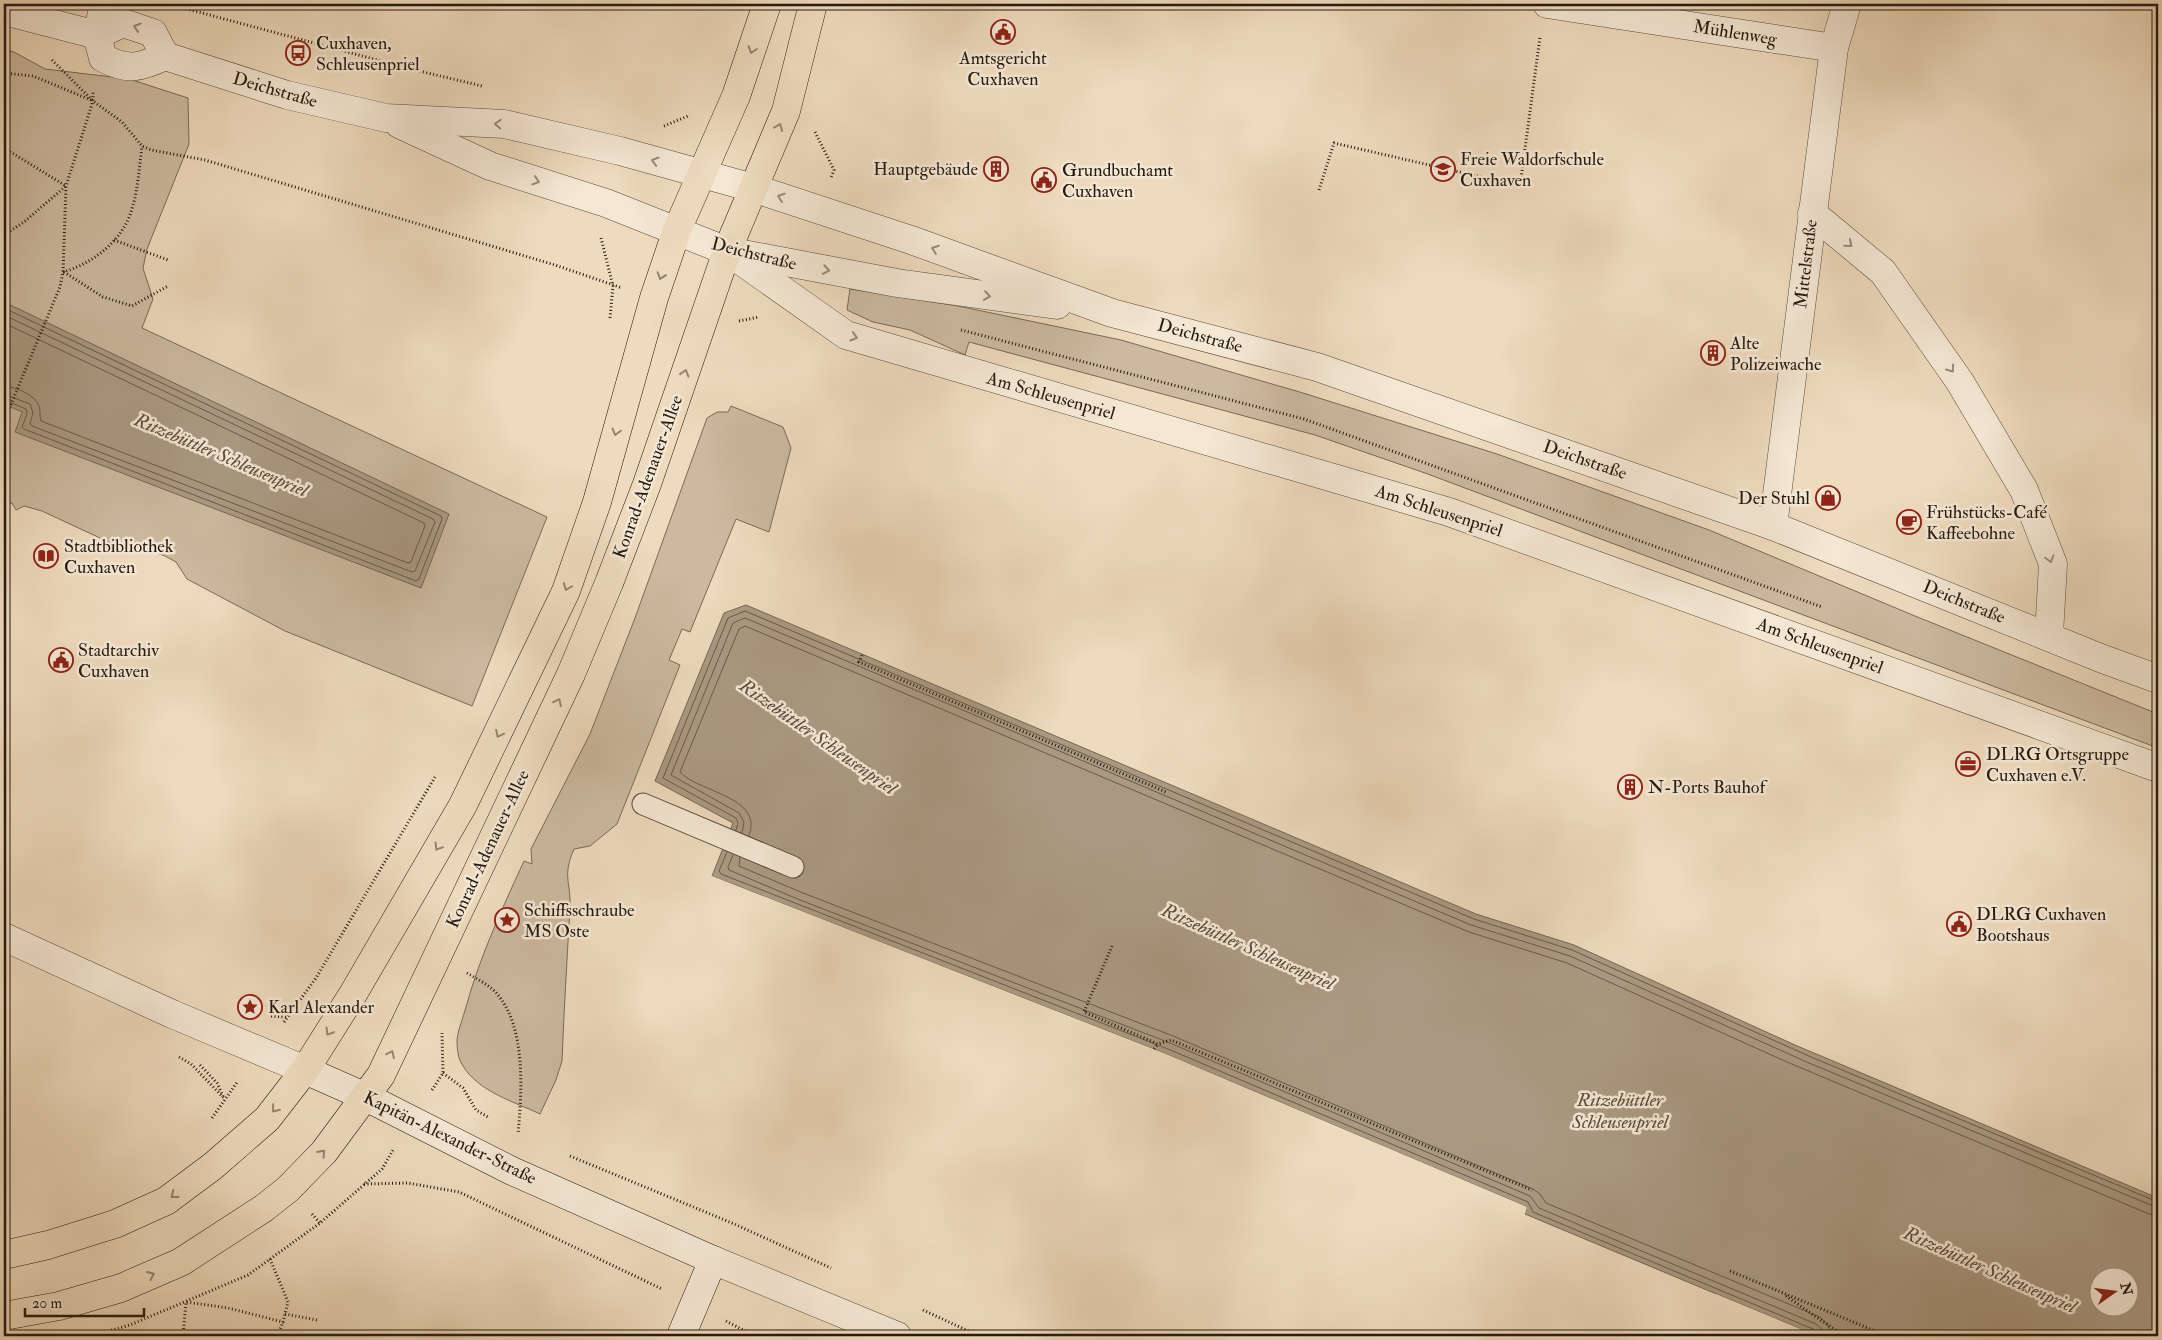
<svg xmlns="http://www.w3.org/2000/svg" width="2162" height="1340" viewBox="0 0 2162 1340" font-family="'IM FELL Double Pica',serif">
<rect width="100%" height="100%" fill="#eedabd"/>
<filter id="stains"><feTurbulence type="fractalNoise" baseFrequency=".004" numOctaves="4"/><feColorMatrix values="0 0 0 0 .2 0 0 0 0 .09 0 0 0 0 .02 0 0 0 .5 -.17"/></filter>
<radialGradient id="worn" r=".72"><stop offset=".6" stop-color="#630" stop-opacity="0"/><stop offset="1" stop-color="#630" stop-opacity=".3"/></radialGradient>
<!-- green -->
<g fill="#ccb99f" stroke="#786a57">
<path d="M 4,50 L 14,52 L 45,69 L 129,79 L 188,98 L 189,144 L 147,249 L 143,268 L 153,299 L 142,328 L 547,517 L 472,706 L 285,631 L 187,579 L 176,562 L 165,556 L 154,552 L 130,552 L 42,511 L 24,506 L 16,510 L 12,503 L 4,504 Z"/>
<path d="M 850,289 L 958,306 L 1121,340 L 1303,393 L 1497,454 L 1709,530 L 1915,616 L 2158,714 L 2158,748 L 1425,473 L 1315,435 L 969,342 L 965,355 L 910,330 L 873,322 L 847,310 Z"/>
<path d="M 731,406 L 783,427 L 791,448 L 769,532 L 736,519 L 690,632 L 682,629 L 669,660 L 680,665 L 617,824 L 590,846 L 574,849 C 562,877 571,881 570,908 C 567,959 564,1010 562,1061 L 556,1080 L 540,1114 C 515,1102 479,1092 463,1066 C 458,1058 457,1050 457,1040 C 458,1030 463,1018 466,1007 C 480,956 502,909 524,861 L 532,864 L 531,849 L 590,734 L 635,618 L 707,418 L 717,412 L 728,412 Z"/>
</g>
<!-- water -->
<g fill="#aa9982" stroke="#756654" fill-rule="evenodd">
<path d="M 4,302 L 449,514 L 421,588 L 15,432 L 22,412 L 4,404 Z"/>
<path d="M 746,605 L 1476,914 L 1574,945 L 1795,1045 L 2158,1198 L 2158,1336 L 1817,1336 L 1525,1214 L 1527,1207 L 1166,1054 L 712,876 L 733,823 L 655,781 L 724,613 ZM 2100,1278 L 2130,1278 L 2130,1308 L 2100,1308 Z"/>
</g>
<!-- pier -->
<g fill="#eedabd">
<path d="M 712,876 L 1166,1054 L 1527,1207 L 1525,1214 L 1524,1216 L 1522,1215 L 1524,1208 L 1165,1056 L 795,913 L 711,878 Z"/>
<path d="M 1716,1294 L 1817,1336 L 1811,1336 L 1715,1296 Z"/>
</g>
<g fill="none" stroke-linecap="round" stroke-linejoin="round">
<!-- shore -->
<g stroke="#685a48" stroke-width="1">
<path d="M 4,308 L 441,516 L 442,519 L 419,579 L 416,581 L 24,429 L 22,427 L 27,414 L 26,409 L 4,400"/>
<path d="M 4,315 L 433,519 L 435,522 L 415,571 L 412,572 L 32,426 L 30,423 L 33,413 L 30,404 L 4,394"/>
<path d="M 4,323 L 424,523 L 425,526 L 411,562 L 408,563 L 41,421 C 39,417 41,411 39,406 C 35,394 15,387 4,386"/>
<path d="M 736,830 L 738,823 L 736,818 L 663,778 L 728,618 L 745,611 L 1474,919 L 1572,950 L 1811,1057 L 2158,1202"/>
<path d="M 742,833 L 744,822 L 739,813 L 671,775 L 733,623 L 745,618 L 1471,925 L 1570,956 L 1809,1063 L 2158,1208"/>
<path d="M 749,835 C 764,797 698,792 680,772 L 739,629 L 745,626 L 1469,932 L 1567,963 L 1787,1062 L 2149,1214 L 2158,1216"/>
<path d="M 727,852 L 719,871 L 721,874 L 1168,1049 L 1528,1202 L 1533,1212 L 1813,1329 L 1817,1336"/>
<path d="M 733,855 L 728,867 L 729,870 L 800,900 L 1170,1043 L 1530,1196 L 1539,1208 L 1816,1324 L 1822,1329 L 1823,1336"/>
<path d="M 740,857 L 739,866 L 803,893 L 1173,1036 L 1533,1189 L 1540,1194 L 1546,1203 L 1820,1317 L 1828,1325 L 1831,1336"/>
</g>
<defs>
<path id="lane" d="M 643,804 L 793,867"/>
<g id="street">
<path d="M 104,4 L 97,35 L 103,58 C 128,71 140,68 165,56 L 287,95 L 386,118 L 504,124 L 620,151 L 753,188 L 911,240 L 1112,313 L 1317,367 L 1773,526 L 2103,659 L 2158,679"/>
<path d="M 1547,4 L 1834,48"/>
<path d="M 4,11 L 97,35 L 123,23 L 153,33 L 165,56"/>
<path d="M 399,124 L 490,166 L 606,203 L 727,251 L 897,283 L 1057,305"/>
<path d="M 1812,213 L 1883,272 L 1960,382 L 2024,490 L 2053,564 L 2049,635"/>
<path d="M 727,251 L 846,335 L 1449,512 L 2158,768"/>
<path d="M 1773,526 L 1834,48 L 1847,4"/>
<path d="M 4,937 L 172,1014 L 305,1070"/>
<path d="M 713,1260 L 897,1336"/>
</g>
<path id="secondary" d="M 305,1070 L 366,1097 L 512,1171 L 713,1260 L 681,1336"/>
<g id="primary">
<path d="M 4,1255 L 48,1245 L 115,1224 L 166,1201 L 213,1166 L 267,1119 L 305,1070 L 353,994 L 463,805 L 566,591 L 597,502 L 654,298 L 677,230 L 736,96 L 767,4"/>
<path d="M 4,1316 L 59,1306 L 121,1288 L 181,1262 L 264,1208 L 288,1189 L 324,1152 L 381,1075 L 571,674 L 609,583 L 647,484 L 727,251 L 786,111 L 813,4"/>
</g>
</defs>
<!-- lane casing -->
<use href="#lane" stroke="#574a3a" stroke-width="23"/>
<!-- street casing -->
<use href="#street" stroke="#574a3a" stroke-width="29"/>
<!-- secondary casing -->
<use href="#secondary" stroke="#251a0f" stroke-width="29"/>
<!-- primary casing -->
<use href="#primary" stroke="#251a0f" stroke-width="29"/>
<!-- path -->
<g stroke="#251a0f" stroke-width="3" stroke-dasharray="1 2.5" stroke-linecap="butt">
<path d="M 176,6 L 411,69 L 482,86"/>
<path d="M 52,60 L 93,101 L 122,122 L 142,146 L 151,150 L 205,160 L 555,265 L 622,288"/>
<path d="M 4,73 L 33,76 L 91,100"/>
<path d="M 664,126 L 688,116"/>
<path d="M 815,132 L 834,170 L 831,178"/>
<path d="M 4,148 L 66,186 L 24,222 L 4,235"/>
<path d="M 1319,190 L 1334,143 L 1520,186 L 1540,37"/>
<path d="M 601,238 L 613,286 L 610,318"/>
<path d="M 114,240 L 168,260"/>
<path d="M 63,272 C 92,264 122,241 131,212 C 138,191 139,168 142,146"/>
<path d="M 64,272 L 103,297 L 132,306 L 168,286"/>
<path d="M 739,321 L 759,317"/>
<path d="M 961,330 L 1304,419 L 1822,607"/>
<path d="M 4,421 L 60,287 L 63,272 L 66,186 L 93,101 L 93,92"/>
<path d="M 862,655 L 859,662 L 1166,792"/>
<path d="M 1112,946 L 1084,1012 L 1158,1044 L 1171,1040 L 1532,1190"/>
<path d="M 467,973 C 477,979 491,986 498,995 C 526,1029 522,1092 518,1134"/>
<path d="M 271,1016 L 287,1017"/>
<path d="M 284,1022 L 316,978 L 435,777"/>
<path d="M 1154,1049 L 1158,1044"/>
<path d="M 179,1057 L 191,1064 L 224,1098"/>
<path d="M 200,1065 L 217,1083 L 223,1096"/>
<path d="M 443,1073 L 463,1088 L 476,1110 L 488,1117"/>
<path d="M 432,1090 L 443,1073 L 442,1033"/>
<path d="M 212,1118 L 238,1081"/>
<path d="M 570,1156 L 732,1223 L 831,1268"/>
<path d="M 364,1184 L 408,1183 L 459,1192 L 662,1289"/>
<path d="M 312,1214 L 320,1223"/>
<path d="M 1730,1271 L 1887,1336"/>
<path d="M 1786,1296 L 1844,1336"/>
<path d="M 923,1310 L 979,1336"/>
<path d="M 285,1314 L 317,1320"/>
<path d="M 726,1321 L 751,1334 L 782,1331 L 795,1336"/>
<path d="M 279,1332 L 283,1322"/>
<path d="M 91,1336 L 130,1325 L 248,1275 L 320,1223 L 382,1169 L 393,1150"/>
<path d="M 183,1336 L 186,1302 L 228,1308 L 283,1322 L 288,1302 L 270,1259"/>
</g>
<!-- lane -->
<use href="#lane" stroke="#f4e7d4" stroke-width="21"/>
<!-- street -->
<use href="#street" stroke="#f4e7d4" stroke-width="28"/>
<!-- secondary -->
<use href="#secondary" stroke="#f4e7d4" stroke-width="28"/>
<!-- primary -->
<use href="#primary" stroke="#eedabd" stroke-width="28"/>
</g>
<!-- one-way arrows -->
<defs><path id="oneway-chevron" d="M-2-3.5L2.5 0L-2 3.5" fill="none" stroke-width="1.6" stroke-linecap="round" stroke-linejoin="round" transform="scale(1.25)"/></defs>
<g stroke="#978b7b">
<use href="#oneway-chevron" transform="translate(137 27) rotate(-162)"/>
<use href="#oneway-chevron" transform="translate(498 124) rotate(-176)"/>
<use href="#oneway-chevron" transform="translate(655 161) rotate(-164)"/>
<use href="#oneway-chevron" transform="translate(536 181) rotate(18)"/>
<use href="#oneway-chevron" transform="translate(781 197) rotate(-161)"/>
<use href="#oneway-chevron" transform="translate(1849 244) rotate(40)"/>
<use href="#oneway-chevron" transform="translate(935 249) rotate(-160)"/>
<use href="#oneway-chevron" transform="translate(826 270) rotate(10)"/>
<use href="#oneway-chevron" transform="translate(987 296) rotate(8)"/>
<use href="#oneway-chevron" transform="translate(854 337) rotate(17)"/>
<use href="#oneway-chevron" transform="translate(1951 369) rotate(55)"/>
<use href="#oneway-chevron" transform="translate(2050 559) rotate(74)"/>
</g>
<g stroke="#94846f">
<use href="#oneway-chevron" transform="translate(752 50) rotate(108)"/>
<use href="#oneway-chevron" transform="translate(779 127) rotate(-67)"/>
<use href="#oneway-chevron" transform="translate(661 276) rotate(109)"/>
<use href="#oneway-chevron" transform="translate(685 373) rotate(-73)"/>
<use href="#oneway-chevron" transform="translate(616 432) rotate(105)"/>
<use href="#oneway-chevron" transform="translate(567 587) rotate(111)"/>
<use href="#oneway-chevron" transform="translate(558 702) rotate(-64)"/>
<use href="#oneway-chevron" transform="translate(499 734) rotate(116)"/>
<use href="#oneway-chevron" transform="translate(438 847) rotate(121)"/>
<use href="#oneway-chevron" transform="translate(329 1032) rotate(122)"/>
<use href="#oneway-chevron" transform="translate(391 1054) rotate(-64)"/>
<use href="#oneway-chevron" transform="translate(275 1109) rotate(128)"/>
<use href="#oneway-chevron" transform="translate(322 1153) rotate(-48)"/>
<use href="#oneway-chevron" transform="translate(174 1195) rotate(143)"/>
<use href="#oneway-chevron" transform="translate(151 1275) rotate(-23)"/>
</g>
<!-- icons -->
<defs>
<symbol id="civic-ring" viewBox="-11 -11 22 22"><circle r="9.5" fill="#f4e7d4" stroke="#8f2418" stroke-width="1.5"/><path d="M-.6-6.5H3V-4.5H.6V-3L4-1V1h2V6H-6V1h2V-1L-.6-3ZM-1.2 2.5V6h2.4V2.5Z" fill="#8f2418"/></symbol>
<symbol id="bus-ring" viewBox="-11 -11 22 22"><circle r="9.5" fill="#f4e7d4" stroke="#8f2418" stroke-width="1.5"/><path d="M-5-6H5V4H4V6H2V4H-2V6H-4V4H-5ZM-3.5-4V0h7V-4ZM-3.5 1.2v1.5H-2V1.2ZM2 1.2v1.5H3.5V1.2Z" fill="#8f2418"/></symbol>
<symbol id="building-ring" viewBox="-11 -11 22 22"><circle r="9.5" fill="#f4e7d4" stroke="#8f2418" stroke-width="1.5"/><path d="M-4-6H4V6H1V3H-1V6H-4ZM-2.5-4.3h1.7v1.8h-1.7ZM.8-4.3h1.7v1.8H.8ZM-2.5-1h1.7V.8h-1.7ZM.8-1h1.7V.8H.8Z" fill="#8f2418"/></symbol>
<symbol id="school-ring" viewBox="-11 -11 22 22"><circle r="9.5" fill="#f4e7d4" stroke="#8f2418" stroke-width="1.5"/><path d="M0-5L7-2L0 1L-7-2ZM-4 1L0 2.5L4 1V4Q0 6-4 4Z" fill="#8f2418"/></symbol>
<symbol id="shop-ring" viewBox="-11 -11 22 22"><circle r="9.5" fill="#f4e7d4" stroke="#8f2418" stroke-width="1.5"/><path d="M-5-2.5h2.3a2.7 3.5 0 0 1 5.4 0H5L5.5 6h-11ZM-1.5-2.5h3a1.5 2.3 0 0 0-3 0Z" fill="#8f2418"/></symbol>
<symbol id="cafe-ring" viewBox="-11 -11 22 22"><circle r="9.5" fill="#f4e7d4" stroke="#8f2418" stroke-width="1.5"/><path d="M-5.5-4.5H6V0H3Q3 3.5 0 3.5H-2.5Q-5.5 3.5-5.5 0ZM3-3.2v2h1.7v-2ZM-6 4.5H4V6H-6Z" fill="#8f2418"/></symbol>
<symbol id="library-ring" viewBox="-11 -11 22 22"><circle r="9.5" fill="#f4e7d4" stroke="#8f2418" stroke-width="1.5"/><path d="M-6-4Q-3-5.5-.7-3.5V5Q-3 3-6 4ZM6-4Q3-5.5 .7-3.5V5Q3 3 6 4Z" fill="#8f2418"/></symbol>
<symbol id="office-ring" viewBox="-11 -11 22 22"><circle r="9.5" fill="#f4e7d4" stroke="#8f2418" stroke-width="1.5"/><path d="M-6-3h4V-5.5h4V-3h4V5H-6ZM-1-4.5V-3h2v-1.5ZM-6 0V1H6V0Z" fill="#8f2418"/></symbol>
<symbol id="sight-ring" viewBox="-11 -11 22 22"><circle r="9.5" fill="#f4e7d4" stroke="#8f2418" stroke-width="1.5"/><path d="M0-6L1.8-2.2L6-1.7L2.9 1.2L3.7 5.4L0 3.3L-3.7 5.4L-2.9 1.2L-6-1.7L-1.8-2.2Z" fill="#8f2418"/></symbol>
</defs>
<g fill-rule="evenodd">
<use href="#civic-ring" x="989" y="18" width="28" height="28"/>
<use href="#bus-ring" x="284" y="39" width="28" height="28"/>
<use href="#building-ring" x="982" y="155" width="28" height="28"/>
<use href="#school-ring" x="1429" y="155" width="28" height="28"/>
<use href="#civic-ring" x="1030" y="166" width="28" height="28"/>
<use href="#building-ring" x="1699" y="339" width="28" height="28"/>
<use href="#shop-ring" x="1814" y="484" width="28" height="28"/>
<use href="#cafe-ring" x="1895" y="508" width="28" height="28"/>
<use href="#library-ring" x="32" y="542" width="28" height="28"/>
<use href="#civic-ring" x="47" y="646" width="28" height="28"/>
<use href="#office-ring" x="1954" y="750" width="28" height="28"/>
<use href="#building-ring" x="1616" y="773" width="28" height="28"/>
<use href="#sight-ring" x="493" y="906" width="28" height="28"/>
<use href="#civic-ring" x="1945" y="910" width="28" height="28"/>
<use href="#sight-ring" x="236" y="993" width="28" height="28"/>
</g>
<g text-anchor="middle" dominant-baseline="central" stroke-width="5" stroke-linejoin="round" paint-order="stroke">
<!-- street labels -->
<g font-size="18" fill="#251a0f" stroke="#f4e7d4">
<text transform="translate(1735 33) rotate(9)">Mühlenweg</text>
<text transform="translate(275 90) rotate(16)">Deichstraße</text>
<text transform="translate(754 254) rotate(14)">Deichstraße</text>
<text transform="translate(1806 264) rotate(-83)">Mittelstraße</text>
<text transform="translate(1200 336) rotate(15)">Deichstraße</text>
<text transform="translate(1051 396) rotate(16)">Am Schleusenpriel</text>
<text transform="translate(1585 460) rotate(19)">Deichstraße</text>
<text transform="translate(648 477) rotate(-70)">Konrad-Adenauer-Allee</text>
<text transform="translate(1439 511) rotate(18)">Am Schleusenpriel</text>
<text transform="translate(1964 602) rotate(22)">Deichstraße</text>
<text transform="translate(1820 646) rotate(20)">Am Schleusenpriel</text>
<text transform="translate(488 849) rotate(-65)">Konrad-Adenauer-Allee</text>
<text transform="translate(450 1138) rotate(26)">Kapitän-Alexander-Straße</text>
</g>
<!-- poi labels -->
<g font-size="18" fill="#251a0f" stroke="#f4e7d4" text-anchor="start">
<text x="316" y="43">Cuxhaven,<tspan x="316" dy="21">Schleusenpriel</tspan></text>
<text x="1003" y="58" text-anchor="middle">Amtsgericht<tspan x="1003" dy="21">Cuxhaven</tspan></text>
<text x="1460" y="159">Freie Waldorfschule<tspan x="1460" dy="21">Cuxhaven</tspan></text>
<text x="978" y="169" text-anchor="end">Hauptgebäude</text>
<text x="1062" y="170">Grundbuchamt<tspan x="1062" dy="21">Cuxhaven</tspan></text>
<text x="1730" y="343">Alte<tspan x="1730" dy="21">Polizeiwache</tspan></text>
<text x="1810" y="498" text-anchor="end">Der Stuhl</text>
<text x="1926" y="512">Frühstücks-Café<tspan x="1926" dy="21">Kaffeebohne</tspan></text>
<text x="64" y="546">Stadtbibliothek<tspan x="64" dy="21">Cuxhaven</tspan></text>
<text x="78" y="650">Stadtarchiv<tspan x="78" dy="21">Cuxhaven</tspan></text>
<text x="1986" y="754">DLRG Ortsgruppe<tspan x="1986" dy="21">Cuxhaven e.V.</tspan></text>
<text x="1648" y="787">N-Ports Bauhof</text>
<text x="524" y="910">Schiffsschraube<tspan x="524" dy="21">MS Oste</tspan></text>
<text x="1976" y="914">DLRG Cuxhaven<tspan x="1976" dy="21">Bootshaus</tspan></text>
<text x="268" y="1007">Karl Alexander</text>
</g>
<!-- water labels -->
<g font-size="19" font-style="italic" fill="#5a4d3d" stroke="#f4e7d4">
<text transform="translate(221 455) rotate(23)">Ritzebüttler Schleusenpriel</text>
<text transform="translate(818 737) rotate(35)">Ritzebüttler Schleusenpriel</text>
<text transform="translate(1248 947) rotate(24)">Ritzebüttler Schleusenpriel</text>
<text x="1620" y="1100">Ritzebüttler<tspan x="1620" dy="22">Schleusenpriel</tspan></text>
<text transform="translate(1990 1270) rotate(24)">Ritzebüttler Schleusenpriel</text>
</g>
</g>
<!-- margin -->
<rect width="2162" height="1340" fill="none" stroke="#eedabd" stroke-width="20"/>
<rect x="5" y="5" width="2152" height="1330" fill="none" stroke="#251a0f" stroke-width="2.5"/>
<rect x="10" y="10" width="2142" height="1320" fill="none" stroke="#251a0f"/>
<!-- north arrow -->
<g transform="translate(2114 1292) rotate(76)"><circle r="24" fill="#f4e7d4" stroke="#a19585"/>
<path d="M0-4L9 19L0 12L-9 19Z" fill="#8f2418"/>
<text y="-8" font-size="14" font-weight="bold" text-anchor="middle" fill="#251a0f">N</text>
</g>
<!-- scale -->
<path d="M25 1308v8h119v-8" fill="none" stroke="#251a0f" stroke-width="2.5"/>
<text x="32" y="1308" font-size="15" fill="#251a0f" stroke="#f4e7d4" stroke-width="4" paint-order="stroke">20 m</text>
<rect width="100%" height="100%" filter="url(#stains)"/>
<rect width="100%" height="100%" fill="url(#worn)"/>
</svg>
